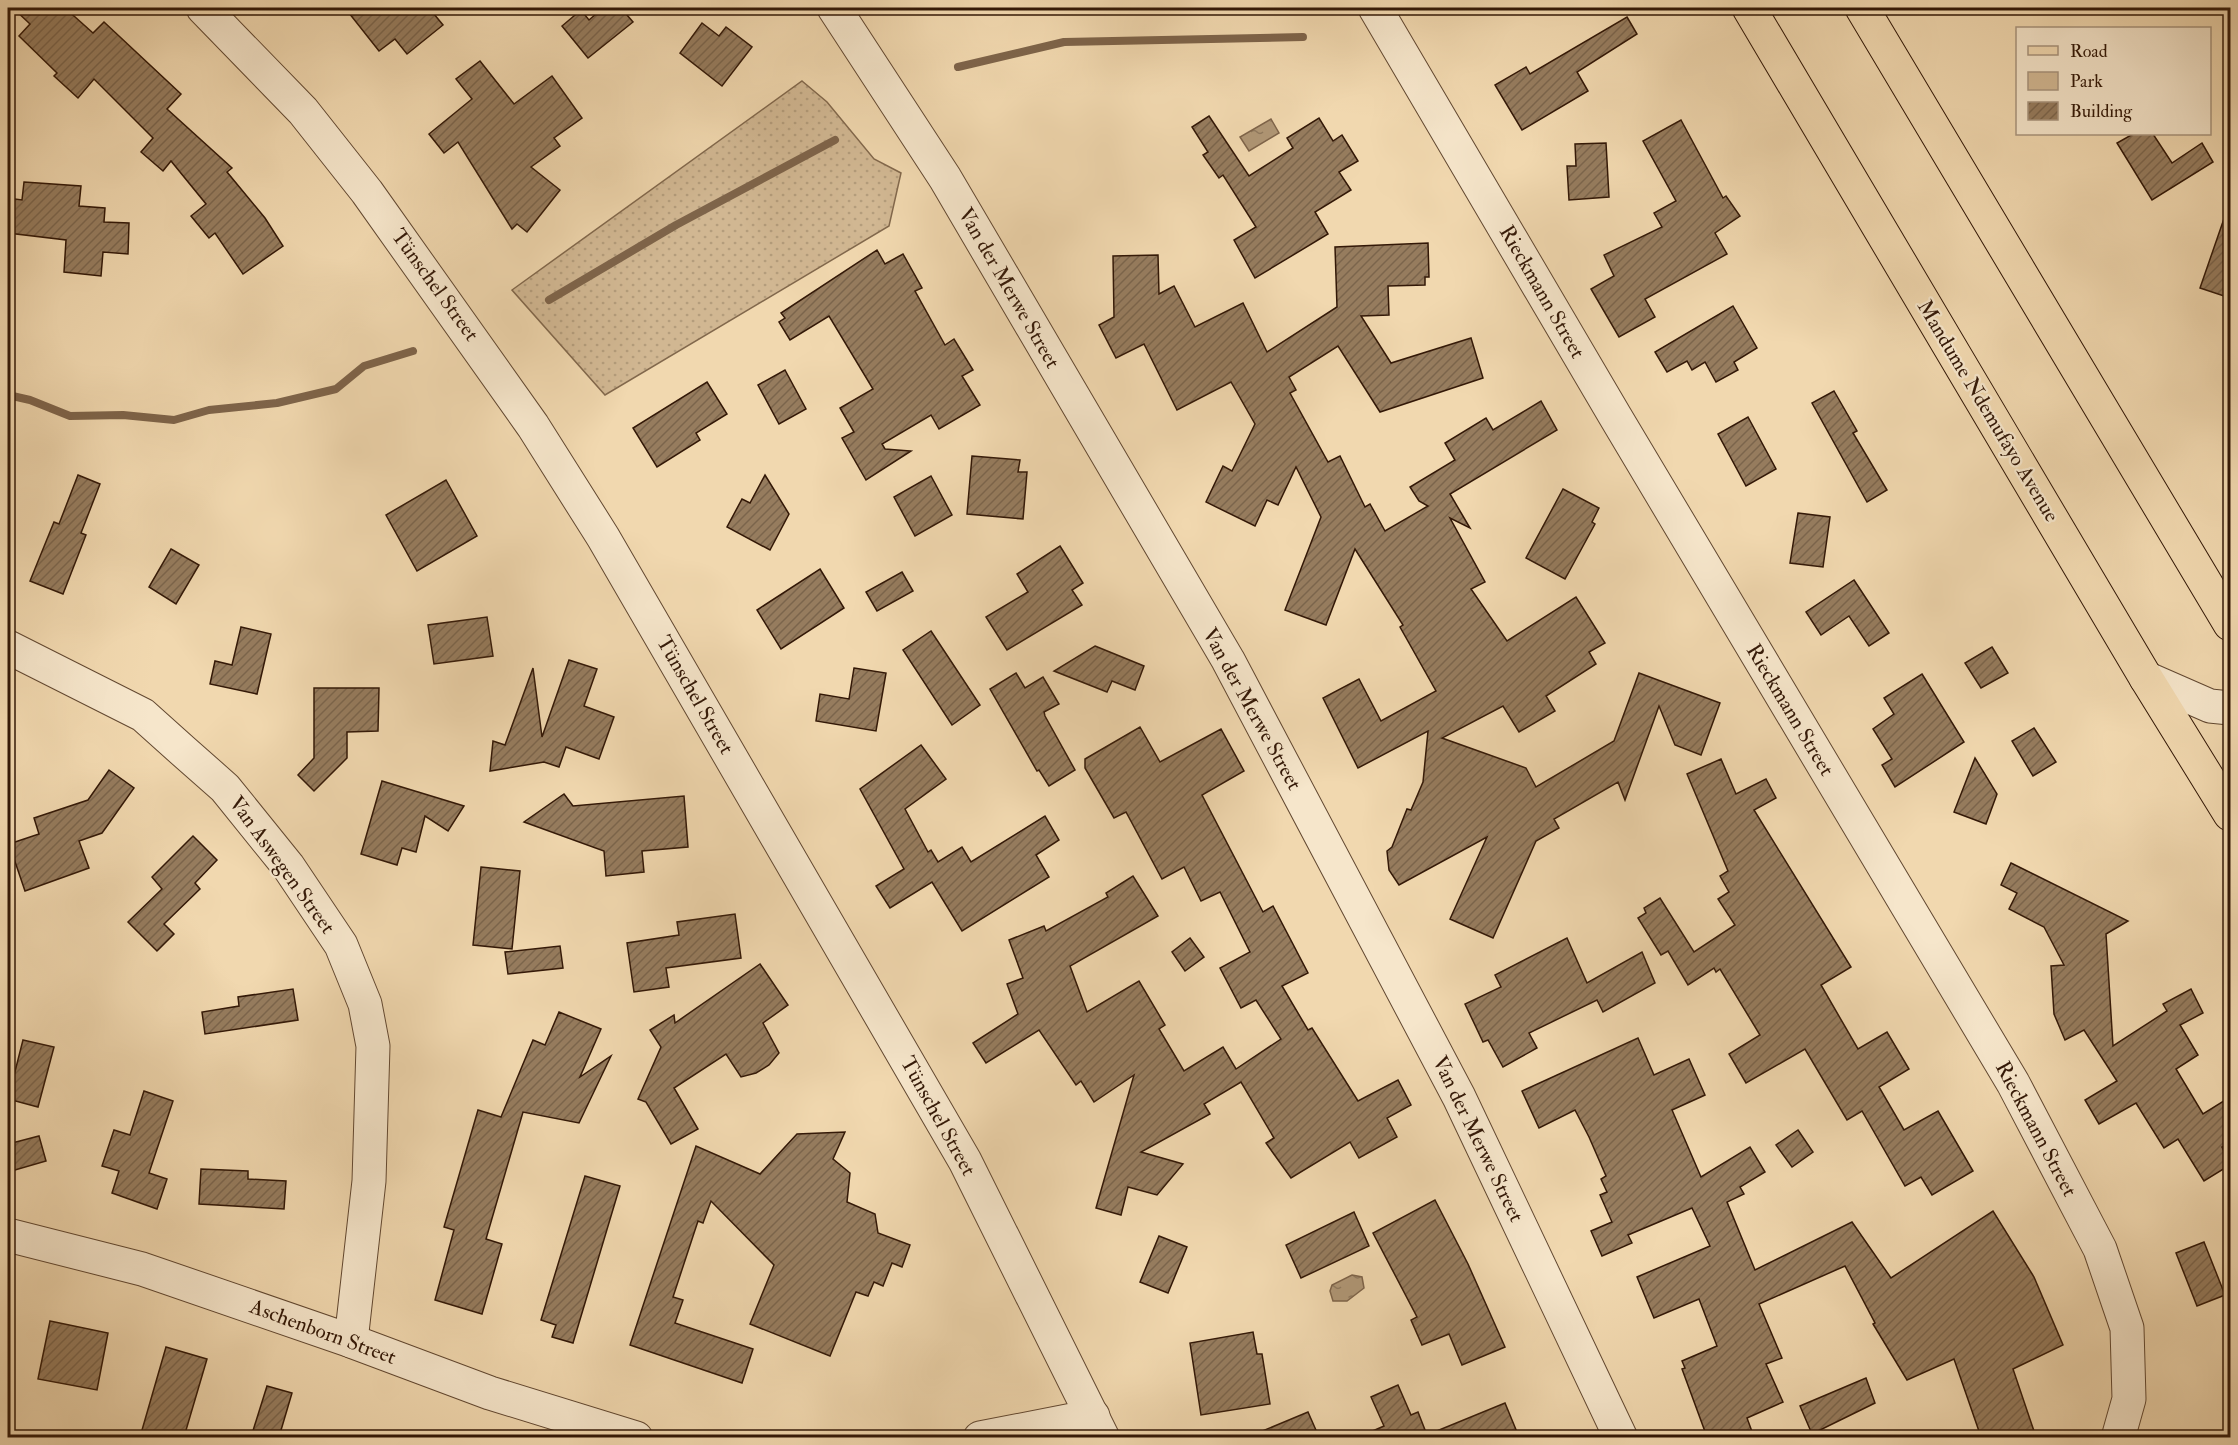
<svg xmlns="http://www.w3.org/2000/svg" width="2238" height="1445" viewBox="0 0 2238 1445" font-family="'IM FELL Double Pica',serif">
<defs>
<pattern id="green-dots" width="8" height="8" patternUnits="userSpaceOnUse" patternTransform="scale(1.5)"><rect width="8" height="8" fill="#d1b792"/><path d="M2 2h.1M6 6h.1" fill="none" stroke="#b49d7c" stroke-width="1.8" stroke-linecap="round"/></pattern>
<pattern id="water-ripples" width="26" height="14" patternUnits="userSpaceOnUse" patternTransform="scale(1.5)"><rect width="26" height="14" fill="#b09776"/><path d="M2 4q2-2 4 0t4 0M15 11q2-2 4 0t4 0" fill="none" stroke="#907a5f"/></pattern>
<pattern id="building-hatch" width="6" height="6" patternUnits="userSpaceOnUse" patternTransform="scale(1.5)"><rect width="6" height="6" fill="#967c5e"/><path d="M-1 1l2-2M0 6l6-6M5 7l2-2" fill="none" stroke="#7b654c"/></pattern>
</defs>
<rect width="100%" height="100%" fill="#f1d8af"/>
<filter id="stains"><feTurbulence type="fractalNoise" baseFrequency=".00333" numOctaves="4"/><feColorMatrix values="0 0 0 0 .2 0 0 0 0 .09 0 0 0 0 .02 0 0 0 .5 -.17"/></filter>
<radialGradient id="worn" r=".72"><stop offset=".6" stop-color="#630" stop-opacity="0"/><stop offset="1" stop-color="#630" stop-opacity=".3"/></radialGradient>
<!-- green -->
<path fill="url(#green-dots)" stroke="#82684c" stroke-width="1.5" d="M 802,81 L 827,102 L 874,159 L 901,173 L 889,226 L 605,395 L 512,290 Z"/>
<!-- water -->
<g fill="url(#water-ripples)" stroke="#7e644a" stroke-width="1.5">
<path d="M 1271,119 L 1279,133 L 1249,151 L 1240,137 Z"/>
<path d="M 1352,1275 L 1362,1277 L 1364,1288 L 1347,1301 L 1333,1301 L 1330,1291 L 1332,1285 Z"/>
</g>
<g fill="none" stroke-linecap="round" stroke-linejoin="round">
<!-- stream -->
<g stroke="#7e644a" stroke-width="8">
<path d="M 958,67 L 1064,42 L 1303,37"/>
<path d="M 549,300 L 676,225 L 835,140"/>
<path d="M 8,395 L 30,400 L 70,416 L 123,415 L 174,420 L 209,410 L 277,403 L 336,389 L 364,366 L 413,351"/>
</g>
</g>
<!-- building -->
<g fill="url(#building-hatch)" stroke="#331807" stroke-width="1.5">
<path d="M 13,8 L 65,8 L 93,33 L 104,22 L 181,94 L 167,109 L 232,168 L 227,172 L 265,218 L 283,246 L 243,274 L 215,233 L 209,238 L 191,216 L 206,204 L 171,161 L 163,171 L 141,152 L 153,138 L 94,79 L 78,98 L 54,76 L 57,73 L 19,36 L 30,24 Z"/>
<path d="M 345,8 L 429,8 L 443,25 L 407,54 L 395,39 L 379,51 Z"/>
<path d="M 603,8 L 621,8 L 633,22 L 588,58 L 562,26 L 581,10 L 589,20 Z"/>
<path d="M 1627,17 L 1637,34 L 1577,72 L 1588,91 L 1522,130 L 1495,85 L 1526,67 L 1530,74 Z"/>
<path d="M 702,23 L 719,36 L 726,27 L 752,47 L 722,86 L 680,53 Z"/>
<path d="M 480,61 L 514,104 L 552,76 L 582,118 L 554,138 L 560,146 L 531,167 L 560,190 L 527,232 L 517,224 L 512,229 L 458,142 L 444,153 L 429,134 L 472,99 L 456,79 Z"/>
<path d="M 1209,116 L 1249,176 L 1293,148 L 1287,138 L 1319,118 L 1333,141 L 1342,135 L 1358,161 L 1339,172 L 1351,190 L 1315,212 L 1328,234 L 1255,278 L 1234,240 L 1256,227 L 1223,175 L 1219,178 L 1203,155 L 1208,152 L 1192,127 Z"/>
<path d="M 1681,120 L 1723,198 L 1726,196 L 1740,216 L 1715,233 L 1727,254 L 1645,299 L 1655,317 L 1619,337 L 1591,289 L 1614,276 L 1604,255 L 1662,227 L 1654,213 L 1676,201 L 1643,141 Z"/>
<path d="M 2133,134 L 2153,134 L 2172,163 L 2202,143 L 2213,162 L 2152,200 L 2117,143 Z"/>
<path d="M 1606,143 L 1609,197 L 1569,200 L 1567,166 L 1576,166 L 1575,144 Z"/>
<path d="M 24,182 L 81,186 L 79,206 L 105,208 L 104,222 L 129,223 L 128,254 L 103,252 L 101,276 L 64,272 L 66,240 L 8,233 L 8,198 L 22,200 Z"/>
<path d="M 2227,210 L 2230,211 L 2230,298 L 2200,288 Z"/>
<path d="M 1428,243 L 1429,277 L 1425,277 L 1425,285 L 1388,286 L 1389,315 L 1361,316 L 1391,363 L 1471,338 L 1483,378 L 1380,412 L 1338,346 L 1289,377 L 1296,390 L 1290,393 L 1328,462 L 1340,456 L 1365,507 L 1370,504 L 1385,531 L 1428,506 L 1419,501 L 1410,487 L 1455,460 L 1445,443 L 1486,418 L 1493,430 L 1541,401 L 1557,430 L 1450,494 L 1470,528 L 1450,518 L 1485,582 L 1471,589 L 1507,641 L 1576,597 L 1605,643 L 1589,652 L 1596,664 L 1546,696 L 1555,711 L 1519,732 L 1503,706 L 1442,738 L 1526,768 L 1536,787 L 1614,741 L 1639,673 L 1720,703 L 1701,755 L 1675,745 L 1659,706 L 1625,800 L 1618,782 L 1554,819 L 1559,828 L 1536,841 L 1493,938 L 1450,919 L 1487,837 L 1399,885 L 1389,870 L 1387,851 L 1392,847 L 1407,809 L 1411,810 L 1423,782 L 1428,731 L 1358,768 L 1323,698 L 1359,679 L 1381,721 L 1436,691 L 1400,627 L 1403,625 L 1355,549 L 1326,625 L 1285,610 L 1321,517 L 1296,467 L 1278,505 L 1267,500 L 1255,526 L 1206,502 L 1223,466 L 1232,471 L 1255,424 L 1231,382 L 1177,410 L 1144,344 L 1116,358 L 1099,325 L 1114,317 L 1113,256 L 1158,255 L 1159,294 L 1174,286 L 1195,327 L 1243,303 L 1267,352 L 1337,307 L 1335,247 Z"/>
<path d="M 877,250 L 885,264 L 903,254 L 922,288 L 915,291 L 945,345 L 954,339 L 973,370 L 962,376 L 980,405 L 939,429 L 931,415 L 882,444 L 885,449 L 911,451 L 866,480 L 842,438 L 854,432 L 840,408 L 873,389 L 829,316 L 790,340 L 779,322 L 785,318 L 781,313 Z"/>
<path d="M 1733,306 L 1757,348 L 1734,362 L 1738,370 L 1716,382 L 1705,362 L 1692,370 L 1687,361 L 1667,372 L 1655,352 Z"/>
<path d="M 785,370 L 806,409 L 779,424 L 758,385 Z"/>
<path d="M 707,382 L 727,414 L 696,433 L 700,440 L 657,467 L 633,428 Z"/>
<path d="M 1834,391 L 1857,431 L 1853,433 L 1887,490 L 1867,502 L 1812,403 Z"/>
<path d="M 1748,417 L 1776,469 L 1746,486 L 1718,434 Z"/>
<path d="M 972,456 L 1020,460 L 1018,472 L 1027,472 L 1023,519 L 967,514 Z"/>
<path d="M 78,475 L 100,484 L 81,533 L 86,535 L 63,594 L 30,581 L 54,522 L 59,524 Z"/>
<path d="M 765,475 L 789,514 L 770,550 L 727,527 L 742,499 L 750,503 Z"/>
<path d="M 931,476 L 952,515 L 915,536 L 894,497 Z"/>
<path d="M 446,480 L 477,536 L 417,571 L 386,515 Z"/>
<path d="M 1563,489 L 1599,508 L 1592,522 L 1595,524 L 1565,579 L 1526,558 Z"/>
<path d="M 1798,513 L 1830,517 L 1823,567 L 1790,563 Z"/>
<path d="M 1060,546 L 1083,583 L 1072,590 L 1082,605 L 1007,650 L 986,617 L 1028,592 L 1017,574 Z"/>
<path d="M 171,549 L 199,565 L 176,604 L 149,587 Z"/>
<path d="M 820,569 L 844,608 L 781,649 L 757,610 Z"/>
<path d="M 902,572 L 913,591 L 877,611 L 866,592 Z"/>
<path d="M 1854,580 L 1889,633 L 1869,646 L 1849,616 L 1821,635 L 1806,612 Z"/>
<path d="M 487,617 L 493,656 L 434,664 L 428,625 Z"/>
<path d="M 241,627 L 271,634 L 257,694 L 210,684 L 215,661 L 232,665 Z"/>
<path d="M 931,631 L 980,705 L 952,725 L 903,650 Z"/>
<path d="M 1095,646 L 1144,666 L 1135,690 L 1112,681 L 1107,692 L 1054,671 Z"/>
<path d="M 1992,647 L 2008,673 L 1981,688 L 1965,663 Z"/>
<path d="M 569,660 L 597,669 L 584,706 L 614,717 L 599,759 L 566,747 L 559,767 L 544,762 L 490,771 L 493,741 L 505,745 L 533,668 L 542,737 Z"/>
<path d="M 854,668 L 886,673 L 876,731 L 816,721 L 820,694 L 849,699 Z"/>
<path d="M 1016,673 L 1025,688 L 1043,677 L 1059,704 L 1044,712 L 1045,716 L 1075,770 L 1049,786 L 1039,770 L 1037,771 L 990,689 Z"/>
<path d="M 1922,674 L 1964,742 L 1895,787 L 1882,765 L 1892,759 L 1873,729 L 1894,714 L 1884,698 Z"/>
<path d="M 314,688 L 379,688 L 378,731 L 347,732 L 347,758 L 314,791 L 298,775 L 314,758 Z"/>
<path d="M 1140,727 L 1160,762 L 1221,729 L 1244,771 L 1202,795 L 1263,912 L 1273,906 L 1308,973 L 1282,986 L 1308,1030 L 1312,1028 L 1358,1101 L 1398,1080 L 1411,1105 L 1387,1118 L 1397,1137 L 1359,1158 L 1350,1142 L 1291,1178 L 1266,1143 L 1274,1138 L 1241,1082 L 1204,1104 L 1210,1114 L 1141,1152 L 1183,1164 L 1157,1195 L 1128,1187 L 1121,1215 L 1096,1208 L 1134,1075 L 1094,1102 L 1081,1081 L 1076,1085 L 1039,1030 L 986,1063 L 973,1043 L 1018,1014 L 1007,984 L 1023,978 L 1009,940 L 1044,926 L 1046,931 L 1108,897 L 1106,893 L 1133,876 L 1158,916 L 1070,966 L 1087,1012 L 1139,981 L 1165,1025 L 1159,1029 L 1184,1071 L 1223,1047 L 1236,1069 L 1281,1039 L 1256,1000 L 1241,1008 L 1220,968 L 1250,952 L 1220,892 L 1201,901 L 1184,867 L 1162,879 L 1126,812 L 1114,818 L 1085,768 L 1085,759 Z"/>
<path d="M 2034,728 L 2056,762 L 2033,776 L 2012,741 Z"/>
<path d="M 921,745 L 946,779 L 905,809 L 928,852 L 931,850 L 938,862 L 962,847 L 971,862 L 1045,816 L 1059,840 L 1036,855 L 1049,877 L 962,931 L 932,882 L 890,908 L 876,886 L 904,869 L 860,789 Z"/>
<path d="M 1975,758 L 1997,794 L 1986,824 L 1954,812 Z"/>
<path d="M 1721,759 L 1736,794 L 1766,779 L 1776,798 L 1754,810 L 1851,967 L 1821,985 L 1858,1049 L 1887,1032 L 1909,1069 L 1879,1087 L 1904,1130 L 1938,1111 L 1973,1171 L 1932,1195 L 1921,1177 L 1905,1186 L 1862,1111 L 1847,1120 L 1805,1049 L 1746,1083 L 1729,1054 L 1760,1035 L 1720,969 L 1716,972 L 1714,968 L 1688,985 L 1668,951 L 1661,955 L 1638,918 L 1646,913 L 1644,908 L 1660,898 L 1694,952 L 1735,925 L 1718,899 L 1729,892 L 1720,876 L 1728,871 L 1687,774 Z"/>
<path d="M 109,770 L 134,788 L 102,833 L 79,841 L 89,868 L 25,891 L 9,844 L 39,834 L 34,818 L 88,800 Z"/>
<path d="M 382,781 L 464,806 L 448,831 L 425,816 L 416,852 L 402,848 L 397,865 L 361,854 Z"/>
<path d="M 564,794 L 573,806 L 684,796 L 688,847 L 642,851 L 644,872 L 606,876 L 604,851 L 524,822 Z"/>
<path d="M 193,836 L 217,860 L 195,883 L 200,889 L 164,924 L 174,934 L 157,951 L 128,922 L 162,889 L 152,877 Z"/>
<path d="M 2011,863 L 2128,921 L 2106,934 L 2113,1046 L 2167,1011 L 2163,1004 L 2191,989 L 2203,1013 L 2180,1025 L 2198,1055 L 2176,1069 L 2203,1114 L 2230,1097 L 2230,1142 L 2222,1147 L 2230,1165 L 2204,1181 L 2178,1139 L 2164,1148 L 2136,1103 L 2099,1124 L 2085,1100 L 2117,1081 L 2084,1030 L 2065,1040 L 2054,1014 L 2051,966 L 2064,965 L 2044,927 L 2009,909 L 2017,893 L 2001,885 Z"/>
<path d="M 481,867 L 520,871 L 512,949 L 473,945 Z"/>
<path d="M 735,914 L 741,958 L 666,968 L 669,987 L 634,992 L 627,943 L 679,935 L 677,922 Z"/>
<path d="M 1190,938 L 1204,957 L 1185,971 L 1172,952 Z"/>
<path d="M 1567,938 L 1587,983 L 1642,952 L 1655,983 L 1603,1012 L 1597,1000 L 1529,1033 L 1537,1048 L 1503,1067 L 1488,1040 L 1483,1042 L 1465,1004 L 1501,987 L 1495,975 Z"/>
<path d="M 560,946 L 563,968 L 508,974 L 505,952 Z"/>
<path d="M 760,964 L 788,1005 L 763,1023 L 779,1053 L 769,1065 L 756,1073 L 741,1077 L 726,1054 L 674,1088 L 698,1129 L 671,1144 L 646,1102 L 638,1099 L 661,1047 L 650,1030 L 674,1015 L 675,1023 Z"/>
<path d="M 293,989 L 298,1020 L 205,1034 L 202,1012 L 239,1006 L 238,997 Z"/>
<path d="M 559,1012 L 601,1029 L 580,1077 L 611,1056 L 579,1123 L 523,1112 L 486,1239 L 502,1244 L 482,1314 L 435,1300 L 454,1230 L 444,1227 L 478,1110 L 501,1117 L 533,1040 L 545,1045 Z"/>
<path d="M 1638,1038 L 1654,1075 L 1689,1059 L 1705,1095 L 1672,1110 L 1701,1177 L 1750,1147 L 1765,1172 L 1740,1187 L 1744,1194 L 1727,1202 L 1755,1270 L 1852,1222 L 1891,1278 L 1993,1211 L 2034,1277 L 2063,1345 L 2013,1369 L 2036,1437 L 1981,1437 L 1954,1359 L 1907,1380 L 1873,1324 L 1875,1323 L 1845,1266 L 1759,1304 L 1782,1358 L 1766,1364 L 1783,1402 L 1747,1418 L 1754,1437 L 1707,1437 L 1682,1369 L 1685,1368 L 1682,1361 L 1717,1346 L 1699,1299 L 1654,1318 L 1637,1277 L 1710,1246 L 1692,1208 L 1628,1235 L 1632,1243 L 1602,1256 L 1591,1231 L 1612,1222 L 1600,1195 L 1607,1192 L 1601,1179 L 1606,1176 L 1589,1137 L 1575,1110 L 1539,1128 L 1522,1091 Z"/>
<path d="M 23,1040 L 54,1047 L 38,1107 L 8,1099 Z"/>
<path d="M 144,1091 L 173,1101 L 149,1173 L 167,1179 L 157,1209 L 112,1193 L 119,1171 L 102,1166 L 114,1130 L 130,1135 Z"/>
<path d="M 1798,1130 L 1813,1152 L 1792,1167 L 1776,1145 Z"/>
<path d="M 845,1132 L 833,1159 L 850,1173 L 847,1202 L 875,1214 L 878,1233 L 910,1245 L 902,1267 L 892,1263 L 883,1286 L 874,1282 L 868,1296 L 856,1292 L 830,1356 L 750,1324 L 774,1265 L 711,1201 L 703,1223 L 698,1221 L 673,1297 L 683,1300 L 675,1323 L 753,1349 L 742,1383 L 630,1345 L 696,1146 L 760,1174 L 797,1134 Z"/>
<path d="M 39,1136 L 46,1161 L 8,1172 L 8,1144 Z"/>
<path d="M 201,1169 L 248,1171 L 248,1179 L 286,1181 L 284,1209 L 199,1204 Z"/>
<path d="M 585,1176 L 620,1186 L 573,1343 L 552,1337 L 556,1325 L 541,1320 Z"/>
<path d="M 1435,1200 L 1468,1264 L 1505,1347 L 1462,1365 L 1449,1334 L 1422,1345 L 1411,1320 L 1417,1317 L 1373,1233 Z"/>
<path d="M 1354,1212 L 1369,1246 L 1301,1278 L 1286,1245 Z"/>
<path d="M 1159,1236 L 1187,1247 L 1168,1293 L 1140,1282 Z"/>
<path d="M 2204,1242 L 2225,1295 L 2197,1306 L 2176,1253 Z"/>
<path d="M 50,1321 L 108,1333 L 97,1390 L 38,1379 Z"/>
<path d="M 1253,1332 L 1257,1354 L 1262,1354 L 1270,1404 L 1201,1415 L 1190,1343 Z"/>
<path d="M 166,1347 L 207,1359 L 184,1437 L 140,1437 Z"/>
<path d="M 1866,1378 L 1875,1403 L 1812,1434 L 1800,1406 Z"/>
<path d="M 1398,1385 L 1411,1415 L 1418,1412 L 1427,1435 L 1505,1403 L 1519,1437 L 1359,1437 L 1384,1426 L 1371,1397 Z"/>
<path d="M 267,1386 L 292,1393 L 279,1437 L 251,1437 Z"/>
<path d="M 1308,1412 L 1319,1437 L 1248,1437 Z"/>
</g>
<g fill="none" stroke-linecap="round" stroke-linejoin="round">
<defs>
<g id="minor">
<path d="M 203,8 L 303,111 L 367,192 L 533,426 L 603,537 L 965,1161 L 1103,1438"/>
<path d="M 834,8 L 945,178 L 1228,660 L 1459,1097 L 1621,1438"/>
<path d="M 1375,8 L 1615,416 L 2013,1083 L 2100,1249 L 2127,1328 L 2129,1399 L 2118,1438"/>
<path d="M 8,647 L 143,715 L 182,750 L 225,788 L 288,866 L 341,945 L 365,1004 L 373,1046 L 369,1181 L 351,1341"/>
<path d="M 2146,678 L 2210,706 L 2230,708"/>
<path d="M 8,1235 L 142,1269 L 351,1341 L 490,1393 L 636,1438"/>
<path d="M 980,1438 L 1093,1416"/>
</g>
<g id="major">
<path d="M 1749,8 L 2146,678 L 2230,814"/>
<path d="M 1862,8 L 2230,624"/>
</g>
</defs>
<!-- minor casing -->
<use href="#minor" stroke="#624831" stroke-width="35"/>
<!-- major casing -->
<use href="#major" stroke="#331807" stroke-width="35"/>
<!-- minor -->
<use href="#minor" stroke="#f6e6cb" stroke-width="33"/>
<!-- major -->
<use href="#major" stroke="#f1d8af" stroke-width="33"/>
</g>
<g text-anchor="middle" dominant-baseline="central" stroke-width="4.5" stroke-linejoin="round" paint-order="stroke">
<!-- street labels -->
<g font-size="21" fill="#331807" stroke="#f6e6cb">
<text transform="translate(435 285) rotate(54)">Tünschel Street</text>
<text transform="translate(1009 288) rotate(60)">Van der Merwe Street</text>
<text transform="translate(1542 292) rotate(60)">Rieckmann Street</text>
<text transform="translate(1988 411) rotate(59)">Mandume Ndemufayo Avenue</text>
<text transform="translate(695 695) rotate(60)">Tünschel Street</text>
<text transform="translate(1252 709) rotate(61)">Van der Merwe Street</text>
<text transform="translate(1790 710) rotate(59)">Rieckmann Street</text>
<text transform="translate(282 865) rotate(54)">Van Aswegen Street</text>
<text transform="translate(938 1116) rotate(61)">Tünschel Street</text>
<text transform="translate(2036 1129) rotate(62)">Rieckmann Street</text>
<text transform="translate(1478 1139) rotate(64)">Van der Merwe Street</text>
<text transform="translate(323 1332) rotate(20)">Aschenborn Street</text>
</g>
</g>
<!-- margin -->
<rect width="2238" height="1445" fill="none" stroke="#f1d8af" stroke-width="30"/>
<rect x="9" y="9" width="2220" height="1427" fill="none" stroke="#331807" stroke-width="3"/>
<rect x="15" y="15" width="2208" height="1415" fill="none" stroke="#331807" stroke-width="1.5"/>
<!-- legend -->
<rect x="2016" y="27" width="195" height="108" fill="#f6e6cb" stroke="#a8947d" stroke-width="1.5"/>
<rect x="2028" y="46" width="30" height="9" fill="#f1d8af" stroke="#a8947d" stroke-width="1.5"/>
<text x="2070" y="57" font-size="18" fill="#331807">Road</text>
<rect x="2028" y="72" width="30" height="18" fill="#d1b792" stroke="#a8947d" stroke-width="1.5"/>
<text x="2070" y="87" font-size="18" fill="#331807">Park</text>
<rect x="2028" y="102" width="30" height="18" fill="url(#building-hatch)" stroke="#a8947d" stroke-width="1.5"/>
<text x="2070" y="117" font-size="18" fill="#331807">Building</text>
<rect width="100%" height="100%" filter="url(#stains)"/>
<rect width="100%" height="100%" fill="url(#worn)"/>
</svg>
